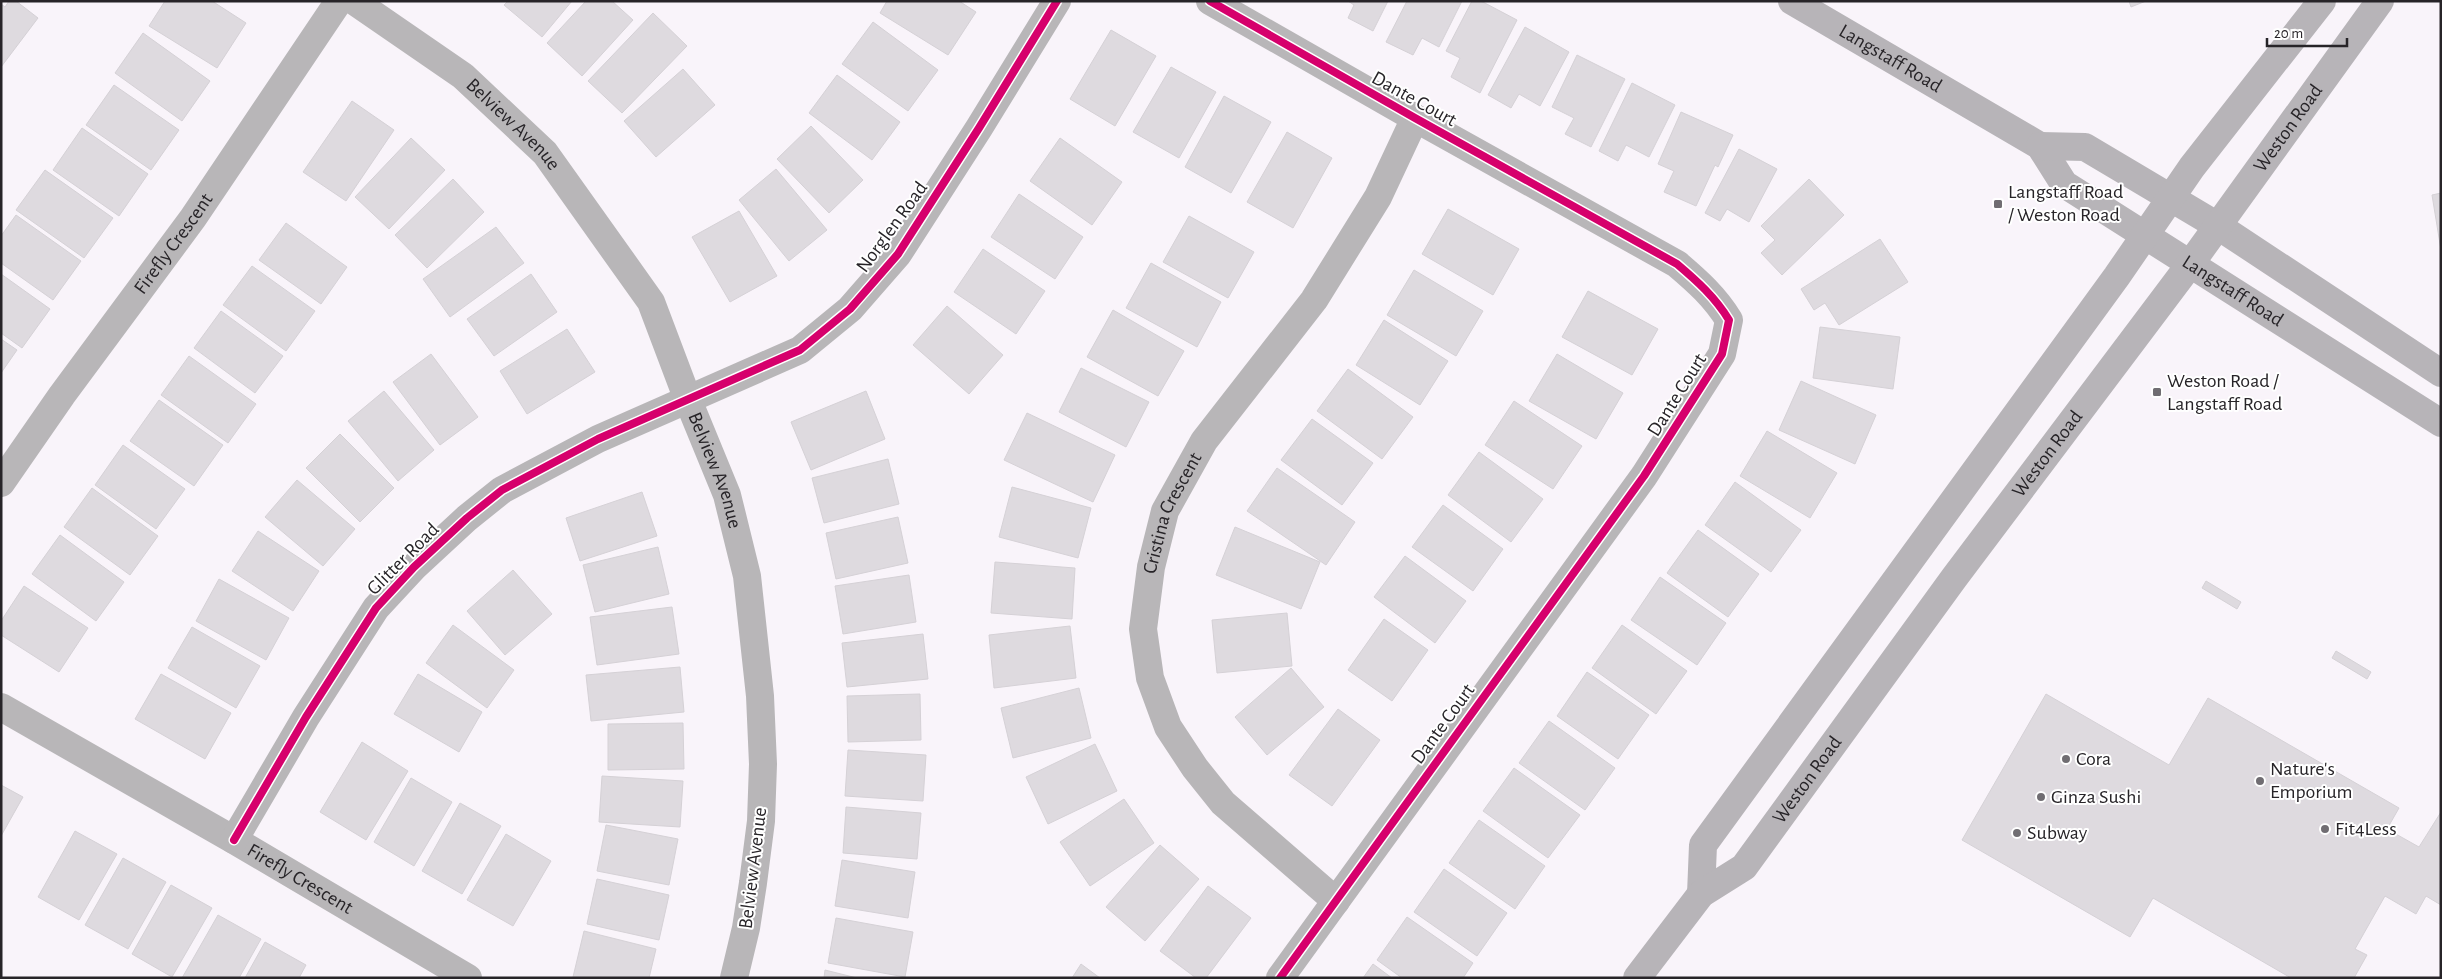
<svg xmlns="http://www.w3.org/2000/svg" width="2442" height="979" viewBox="0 0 2442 979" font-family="'Alegreya Sans',sans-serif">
<rect width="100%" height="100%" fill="#f9f4fa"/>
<!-- building -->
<g fill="#dedadf" stroke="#d5d1d6">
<path d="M 9,1 L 16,1 L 38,18 L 1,67 L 1,4 L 5,7 Z"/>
<path d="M 165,1 L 212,1 L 246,23 L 217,68 L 149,26 Z"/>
<path d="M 508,1 L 572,1 L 542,37 L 504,5 Z"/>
<path d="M 586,1 L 612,1 L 633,20 L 582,76 L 547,43 Z"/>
<path d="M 887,1 L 959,1 L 976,12 L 948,55 L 880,13 Z"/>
<path d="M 1348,1 L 1388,1 L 1373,31 L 1348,18 L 1354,5 Z"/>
<path d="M 1407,1 L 1462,1 L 1439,47 L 1422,38 L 1413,55 L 1386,42 Z"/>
<path d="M 1472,1 L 1481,1 L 1517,20 L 1480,93 L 1451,77 L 1460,58 L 1446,51 Z"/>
<path d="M 2129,1 L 2146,1 L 2131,7 Z"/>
<path d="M 653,13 L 687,46 L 622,113 L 588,81 Z"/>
<path d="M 873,22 L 938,70 L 908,111 L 842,64 Z"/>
<path d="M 1525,27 L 1569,52 L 1540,106 L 1519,94 L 1511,108 L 1488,95 Z"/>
<path d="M 1111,30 L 1156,56 L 1115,126 L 1070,99 Z"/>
<path d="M 143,33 L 210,81 L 182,121 L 115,73 Z"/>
<path d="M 1577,55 L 1625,79 L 1591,147 L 1565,134 L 1574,118 L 1552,107 Z"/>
<path d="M 1171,67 L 1216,92 L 1179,158 L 1133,132 Z"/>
<path d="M 683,69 L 715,105 L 656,157 L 624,121 Z"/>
<path d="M 837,75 L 900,122 L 872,160 L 809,113 Z"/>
<path d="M 1632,83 L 1675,105 L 1649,157 L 1626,145 L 1618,161 L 1599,151 Z"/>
<path d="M 114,85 L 179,130 L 151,170 L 86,125 Z"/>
<path d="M 1224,96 L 1271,122 L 1231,193 L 1185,167 Z"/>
<path d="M 352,101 L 394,130 L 346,201 L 303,172 Z"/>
<path d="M 1681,112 L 1733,135 L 1718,167 L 1715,165 L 1696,206 L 1664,192 L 1674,171 L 1658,164 Z"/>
<path d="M 811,126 L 863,180 L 829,213 L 777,159 Z"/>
<path d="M 82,128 L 148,174 L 119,216 L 53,170 Z"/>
<path d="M 1287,132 L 1332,158 L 1293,228 L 1247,202 Z"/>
<path d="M 411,138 L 445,170 L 389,229 L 355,197 Z"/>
<path d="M 1060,138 L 1122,182 L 1092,225 L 1030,181 Z"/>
<path d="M 1739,149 L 1777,169 L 1749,222 L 1727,209 L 1720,221 L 1705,213 Z"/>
<path d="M 776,169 L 827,230 L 789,261 L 739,200 Z"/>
<path d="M 45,170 L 113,218 L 84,258 L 16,210 Z"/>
<path d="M 453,179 L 484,212 L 427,268 L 395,235 Z"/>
<path d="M 1809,179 L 1844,215 L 1782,275 L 1761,253 L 1775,240 L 1761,226 Z"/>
<path d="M 2441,193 L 2441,250 L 2432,195 Z"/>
<path d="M 1019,194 L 1083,237 L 1055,279 L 991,237 Z"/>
<path d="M 1448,209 L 1519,249 L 1493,295 L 1422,254 Z"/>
<path d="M 739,211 L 777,276 L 730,302 L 692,237 Z"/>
<path d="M 16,215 L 81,261 L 53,300 L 1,263 L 1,236 Z"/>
<path d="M 1189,216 L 1254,252 L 1228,298 L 1163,262 Z"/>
<path d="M 286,223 L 347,267 L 321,304 L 259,260 Z"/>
<path d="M 496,227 L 524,263 L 450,317 L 423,279 Z"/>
<path d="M 1880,239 L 1908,282 L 1839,325 L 1825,303 L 1814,310 L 1801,289 Z"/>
<path d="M 983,249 L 1045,291 L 1016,334 L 954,292 Z"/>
<path d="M 1151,263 L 1221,302 L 1197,347 L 1126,308 Z"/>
<path d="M 252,266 L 315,311 L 286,351 L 223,305 Z"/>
<path d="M 1414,270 L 1483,311 L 1456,356 L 1387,315 Z"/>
<path d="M 1,274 L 50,309 L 22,348 L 1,333 Z"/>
<path d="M 531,274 L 557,312 L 494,356 L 467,319 Z"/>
<path d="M 1588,291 L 1658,329 L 1632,375 L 1562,337 Z"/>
<path d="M 947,306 L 1003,355 L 969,394 L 913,345 Z"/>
<path d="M 1113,310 L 1184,351 L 1158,396 L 1087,357 Z"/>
<path d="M 221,311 L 283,356 L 255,393 L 194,348 Z"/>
<path d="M 1384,320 L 1448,361 L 1420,405 L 1356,365 Z"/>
<path d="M 1820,327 L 1900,337 L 1893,389 L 1813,378 Z"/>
<path d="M 567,329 L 595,372 L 527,414 L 500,371 Z"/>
<path d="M 1,339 L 17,350 L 1,373 Z"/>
<path d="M 431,354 L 478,417 L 440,445 L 393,382 Z"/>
<path d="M 1557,354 L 1623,393 L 1596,439 L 1529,401 Z"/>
<path d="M 189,356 L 256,404 L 228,443 L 161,395 Z"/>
<path d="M 1081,368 L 1149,402 L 1126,447 L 1059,412 Z"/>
<path d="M 1348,369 L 1413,417 L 1382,459 L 1317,411 Z"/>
<path d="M 1801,381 L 1876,415 L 1855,464 L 1779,430 Z"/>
<path d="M 384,391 L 434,450 L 398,481 L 348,421 Z"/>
<path d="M 866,391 L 885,439 L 811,470 L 791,422 Z"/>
<path d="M 159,400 L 223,445 L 194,486 L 130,441 Z"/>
<path d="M 1514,401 L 1582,446 L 1553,489 L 1485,445 Z"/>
<path d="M 1027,413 L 1115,455 L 1093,502 L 1004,460 Z"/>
<path d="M 1312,419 L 1373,463 L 1342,505 L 1281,460 Z"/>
<path d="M 1767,431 L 1837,473 L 1810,518 L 1740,476 Z"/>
<path d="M 340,434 L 394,488 L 360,522 L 306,468 Z"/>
<path d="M 123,445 L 185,489 L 156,529 L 95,485 Z"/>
<path d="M 1479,452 L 1543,499 L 1511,542 L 1448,495 Z"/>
<path d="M 888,459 L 899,504 L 824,523 L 812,478 Z"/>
<path d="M 1277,468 L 1355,522 L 1326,565 L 1247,511 Z"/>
<path d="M 297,480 L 355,529 L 323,566 L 265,517 Z"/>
<path d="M 1735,482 L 1801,530 L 1771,572 L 1705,525 Z"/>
<path d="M 1012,487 L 1091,508 L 1078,558 L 999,537 Z"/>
<path d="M 92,488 L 158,536 L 130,575 L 64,527 Z"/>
<path d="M 642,492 L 657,536 L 580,561 L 566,518 Z"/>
<path d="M 1443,505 L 1503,549 L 1473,591 L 1412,547 Z"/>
<path d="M 898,517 L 908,563 L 836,579 L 826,533 Z"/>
<path d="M 1235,527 L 1320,562 L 1301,609 L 1216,575 Z"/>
<path d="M 1698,530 L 1759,574 L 1728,617 L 1667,573 Z"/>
<path d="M 258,531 L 319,571 L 293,611 L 232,571 Z"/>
<path d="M 60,535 L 124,582 L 96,621 L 32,574 Z"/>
<path d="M 658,547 L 669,594 L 595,612 L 583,565 Z"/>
<path d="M 1405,556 L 1466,601 L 1435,643 L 1374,597 Z"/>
<path d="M 995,562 L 1075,568 L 1072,619 L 991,613 Z"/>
<path d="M 513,570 L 552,614 L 505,655 L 467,611 Z"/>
<path d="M 909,575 L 916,622 L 843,634 L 835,586 Z"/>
<path d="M 1660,577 L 1726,623 L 1697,665 L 1631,620 Z"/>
<path d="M 219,579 L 289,618 L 266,660 L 196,621 Z"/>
<path d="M 2206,581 L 2241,602 L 2237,609 L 2202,588 Z"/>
<path d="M 24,586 L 88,628 L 59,672 L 1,635 L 1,621 Z"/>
<path d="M 672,607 L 679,654 L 597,665 L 590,617 Z"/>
<path d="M 1287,613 L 1292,666 L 1217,673 L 1212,620 Z"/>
<path d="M 1384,619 L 1428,650 L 1392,701 L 1348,670 Z"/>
<path d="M 453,625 L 514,670 L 487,708 L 426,663 Z"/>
<path d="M 1622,625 L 1687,671 L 1656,714 L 1592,668 Z"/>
<path d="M 1070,626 L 1076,678 L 994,688 L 989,635 Z"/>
<path d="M 192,627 L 260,666 L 236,708 L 168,668 Z"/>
<path d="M 923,634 L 928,679 L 847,687 L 842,643 Z"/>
<path d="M 2336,651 L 2371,672 L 2367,679 L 2332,658 Z"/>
<path d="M 680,667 L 684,712 L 591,721 L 586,675 Z"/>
<path d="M 1291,668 L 1324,707 L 1267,755 L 1235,717 Z"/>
<path d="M 1587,672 L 1649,715 L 1618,759 L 1557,716 Z"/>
<path d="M 161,674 L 231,713 L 205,759 L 135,719 Z"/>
<path d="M 418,674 L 482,712 L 459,752 L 394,714 Z"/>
<path d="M 1079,688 L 1091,738 L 1013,758 L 1001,708 Z"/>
<path d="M 920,694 L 921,740 L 848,742 L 847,696 Z"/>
<path d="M 2046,694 L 2169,765 L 2208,698 L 2399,808 L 2387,829 L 2419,847 L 2441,812 L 2441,905 L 2426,896 L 2416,914 L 2385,896 L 2355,949 L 2367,955 L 2354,978 L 2291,978 L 2153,898 L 2130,937 L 1962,840 Z"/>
<path d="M 1338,709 L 1380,740 L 1332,806 L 1289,775 Z"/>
<path d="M 1549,721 L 1615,768 L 1585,810 L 1519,763 Z"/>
<path d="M 683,723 L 684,769 L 608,770 L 608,724 Z"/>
<path d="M 362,742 L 408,771 L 366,840 L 320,812 Z"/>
<path d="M 1095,744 L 1117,791 L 1048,824 L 1026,777 Z"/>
<path d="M 848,750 L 926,755 L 923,801 L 845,796 Z"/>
<path d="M 1514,768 L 1580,815 L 1548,858 L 1483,811 Z"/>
<path d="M 602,776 L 683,781 L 680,827 L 599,822 Z"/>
<path d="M 411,778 L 452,802 L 414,866 L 374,842 Z"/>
<path d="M 1,785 L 23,797 L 1,836 Z"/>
<path d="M 1124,799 L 1154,843 L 1090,886 L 1060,842 Z"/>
<path d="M 460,803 L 501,826 L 462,894 L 422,871 Z"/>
<path d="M 846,807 L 921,813 L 917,859 L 843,853 Z"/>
<path d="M 1479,820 L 1545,866 L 1515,909 L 1449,863 Z"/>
<path d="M 606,825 L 678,839 L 669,885 L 597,871 Z"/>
<path d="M 75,831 L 117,854 L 79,920 L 38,897 Z"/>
<path d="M 506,834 L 551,861 L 513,926 L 467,900 Z"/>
<path d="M 1160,845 L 1199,879 L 1145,941 L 1106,907 Z"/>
<path d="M 123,858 L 166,882 L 128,949 L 85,925 Z"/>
<path d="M 842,860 L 915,872 L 908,918 L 835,906 Z"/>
<path d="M 1444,869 L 1507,913 L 1477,956 L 1414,912 Z"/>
<path d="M 597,879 L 669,895 L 659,940 L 587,924 Z"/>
<path d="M 171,885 L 212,908 L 172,977 L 132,954 Z"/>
<path d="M 1208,886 L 1251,918 L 1206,978 L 1196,978 L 1160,951 Z"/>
<path d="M 218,915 L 261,939 L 239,978 L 182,978 Z"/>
<path d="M 1407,917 L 1473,963 L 1463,978 L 1402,978 L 1377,960 Z"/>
<path d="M 836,918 L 913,932 L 905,977 L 828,963 Z"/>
<path d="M 584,931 L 656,949 L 649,978 L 573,977 Z"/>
<path d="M 265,942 L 306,965 L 299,978 L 245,978 Z"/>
<path d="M 1081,964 L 1100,978 L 1072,978 Z"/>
<path d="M 1373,964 L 1392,978 L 1363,978 Z"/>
<path d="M 825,970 L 857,978 L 824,978 Z"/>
</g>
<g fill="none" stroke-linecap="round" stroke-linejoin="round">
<!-- minor -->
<g stroke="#b8b6b8" stroke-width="28">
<path d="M 1210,1 L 1415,118 L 1677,264 C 1697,281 1715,297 1729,320 L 1722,354 L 1644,476 L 1280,978"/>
<path id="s1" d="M 1,483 L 62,395 L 193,218 L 339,1"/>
<path id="s2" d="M 1,707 L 234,840 L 468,978"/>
<path d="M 234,840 L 306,717 L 376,608 L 414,567 L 467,518 L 502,490 L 598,439 L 800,350 L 850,309 L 898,254 L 979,128 L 1057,1"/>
<path id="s3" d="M 1336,901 L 1223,803 L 1195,768 L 1168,727 L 1150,678 L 1143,629 L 1151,567 L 1165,511 L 1204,441 L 1314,300 L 1378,197 L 1415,118"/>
</g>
<!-- tertiary -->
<path stroke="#b8b6b8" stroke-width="28" id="s4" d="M 354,1 L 463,76 L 545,153 L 651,302 L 688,400 L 727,495 L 747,576 L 760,696 L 763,764 L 761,821 L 753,883 L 746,928 L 734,978"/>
<!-- secondary -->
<g stroke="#b7b4b8" stroke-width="28">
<path id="s5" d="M 1792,1 L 2040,146 L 2064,184 L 2441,423"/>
<path d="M 2040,146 L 2085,147 L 2218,226 L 2441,373"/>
<path d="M 1701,894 L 1703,845 L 2117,276 L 2192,167 L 2322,1"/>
<path id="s6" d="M 1637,978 L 1701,894 L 1744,867 L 1954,578 L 2191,263 L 2380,1"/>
</g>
<defs>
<g id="cycleway">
<path d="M 1210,1 L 1415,118 L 1677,264 C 1697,281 1715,297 1729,320 L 1722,354 L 1644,476 L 1280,978"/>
<path d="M 234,840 L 306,717 L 376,608 L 414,567 L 467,518 L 502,490 L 598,439 L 800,350 L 850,309 L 898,254 L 979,128 L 1057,1"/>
</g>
</defs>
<!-- cycleway casing -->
<use href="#cycleway" stroke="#fff" stroke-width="11"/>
<!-- cycleway -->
<use href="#cycleway" stroke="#d6006c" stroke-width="8"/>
</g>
<!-- markers -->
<g fill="#706d72" stroke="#fff" stroke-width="2">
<rect x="1993" y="199" width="10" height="10" rx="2.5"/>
<rect x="2152" y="387" width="10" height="10" rx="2.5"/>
<circle cx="2066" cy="759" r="5"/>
<circle cx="2260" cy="781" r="5"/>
<circle cx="2041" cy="797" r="5"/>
<circle cx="2325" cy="829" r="5"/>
<circle cx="2017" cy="833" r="5"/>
</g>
<g text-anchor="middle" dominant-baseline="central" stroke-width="4" stroke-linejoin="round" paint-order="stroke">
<!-- street labels -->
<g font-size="20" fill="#272428" stroke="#fff">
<text stroke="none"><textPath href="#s5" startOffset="114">Langstaff Road</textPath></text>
<text transform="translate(1414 99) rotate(29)">Dante Court</text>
<text stroke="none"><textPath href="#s4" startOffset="202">Belview Avenue</textPath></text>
<text stroke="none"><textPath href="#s6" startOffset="1074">Weston Road</textPath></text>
<text transform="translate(892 227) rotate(-54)">Norglen Road</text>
<text stroke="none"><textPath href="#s1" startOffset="295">Firefly Crescent</textPath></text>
<text stroke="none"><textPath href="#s5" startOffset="532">Langstaff Road</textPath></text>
<text transform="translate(1677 395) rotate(-58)">Dante Court</text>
<text stroke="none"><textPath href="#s6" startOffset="669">Weston Road</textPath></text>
<text stroke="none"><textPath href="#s4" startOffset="608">Belview Avenue</textPath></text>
<text stroke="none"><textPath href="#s3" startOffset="466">Cristina Crescent</textPath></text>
<text transform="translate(403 559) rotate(-45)">Glitter Road</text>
<text transform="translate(1443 724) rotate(-54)">Dante Court</text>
<text stroke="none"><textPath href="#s6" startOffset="264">Weston Road</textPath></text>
<text transform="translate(753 868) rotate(-83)">Belview Avenue</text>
<text stroke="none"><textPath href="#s2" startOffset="345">Firefly Crescent</textPath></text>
</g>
<!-- poi labels -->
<g font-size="20" fill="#272428" stroke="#fff" text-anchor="start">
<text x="2008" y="192">Langstaff Road<tspan x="2008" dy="23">/ Weston Road</tspan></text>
<text x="2167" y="381">Weston Road /<tspan x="2167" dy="23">Langstaff Road</tspan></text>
<text x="2076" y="759">Cora</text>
<text x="2270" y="769">Nature's<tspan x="2270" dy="23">Emporium</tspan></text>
<text x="2051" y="797">Ginza Sushi</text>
<text x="2335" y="829">Fit4Less</text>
<text x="2027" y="833">Subway</text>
</g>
</g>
<!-- border -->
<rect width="2442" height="979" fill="none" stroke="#272428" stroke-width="5"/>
<!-- scale -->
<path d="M2267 38v8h80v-8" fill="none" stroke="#272428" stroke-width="2.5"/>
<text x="2274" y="38" font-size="15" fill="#272428" stroke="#ffffff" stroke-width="4" paint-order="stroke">20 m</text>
</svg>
